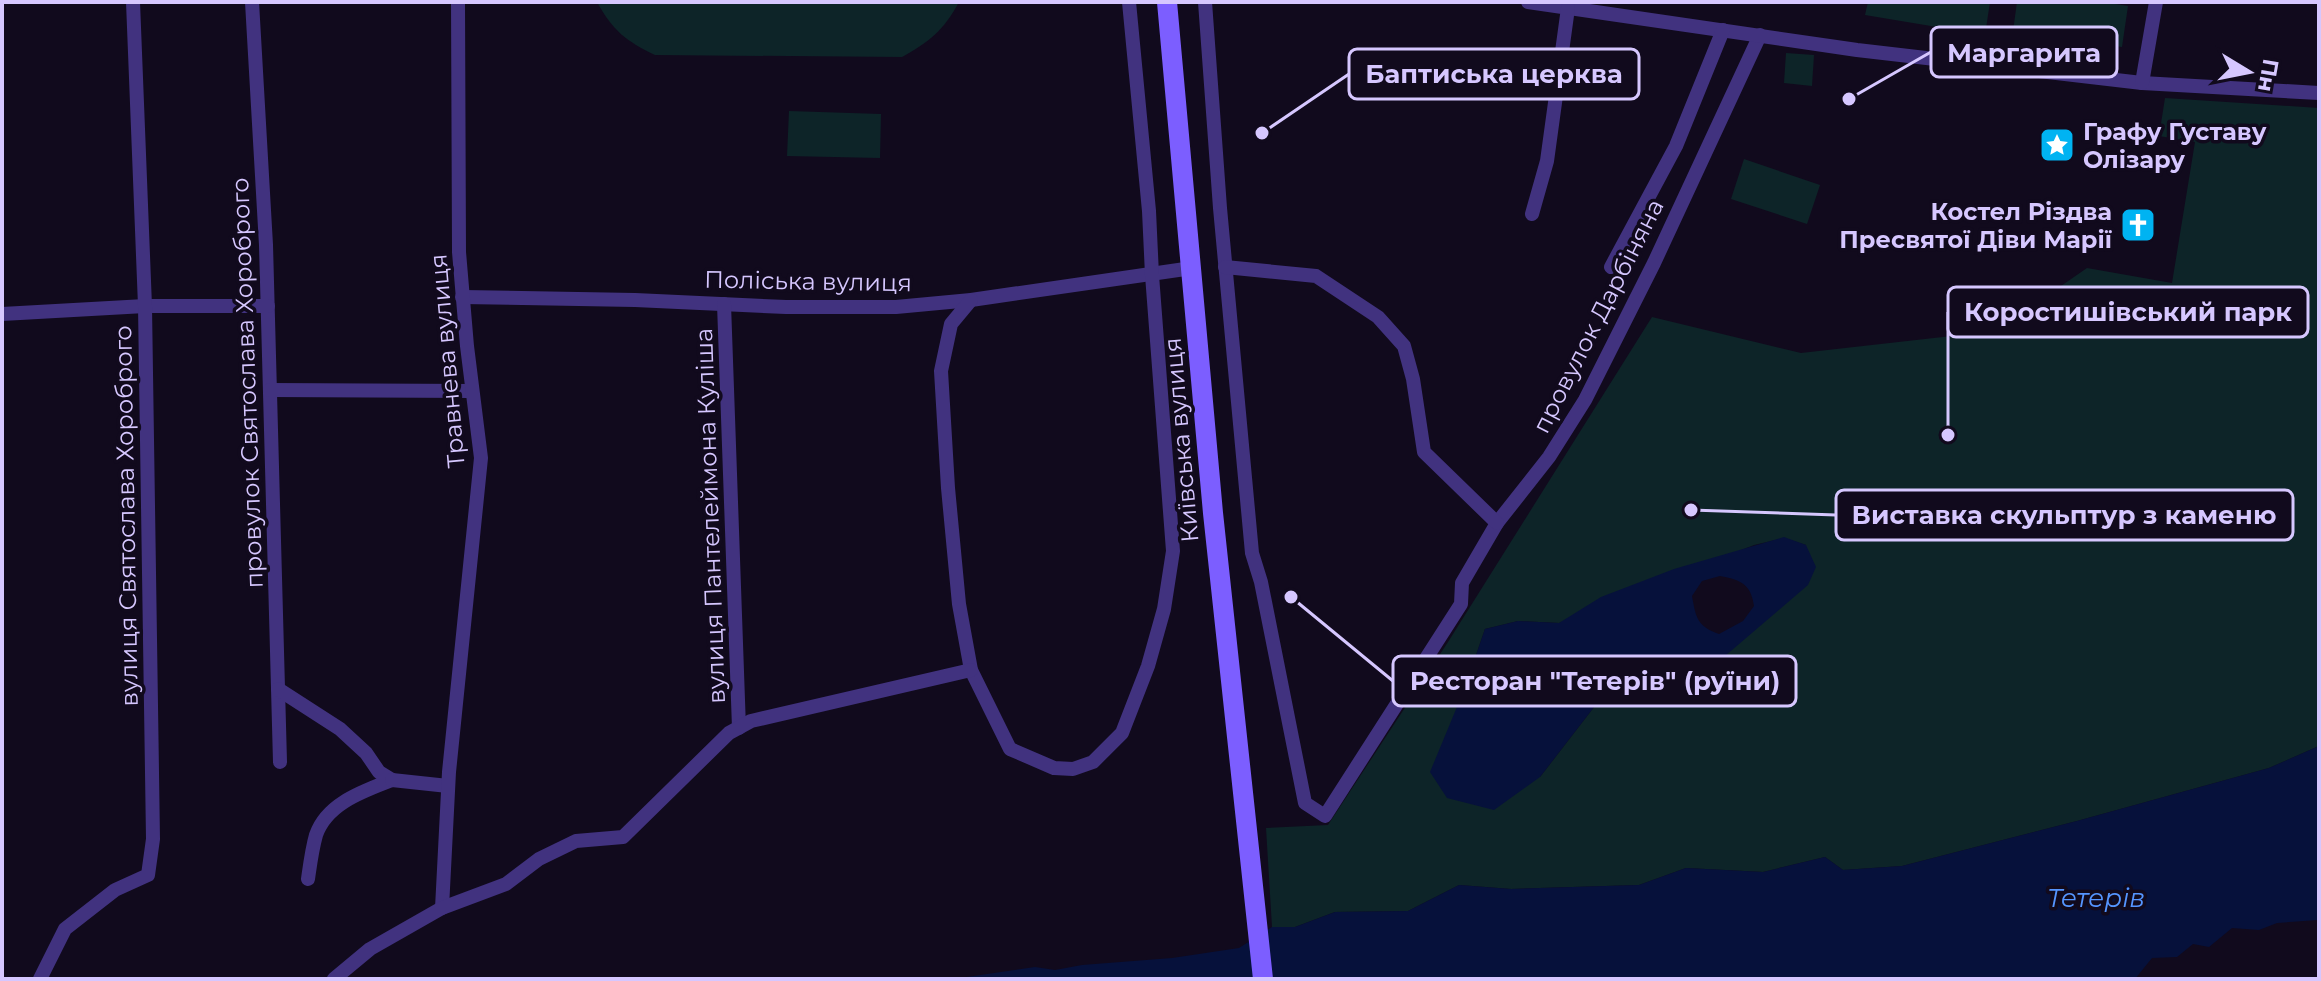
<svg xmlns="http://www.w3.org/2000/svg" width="2321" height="981" viewBox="0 0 2321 981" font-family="Montserrat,sans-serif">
<rect width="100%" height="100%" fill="#110a1d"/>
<!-- green -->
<g fill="#0d2428" fill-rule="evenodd">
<path d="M 597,2 L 959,2 C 944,30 929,42 902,57 L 655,55 C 626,41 613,31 597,2 Z"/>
<path d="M 1868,2 L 1990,2 L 1985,35 L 1865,15 Z"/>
<path d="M 2017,2 L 2103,2 L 2128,6 L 2122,47 L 2013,31 Z"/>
<path d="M 1786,53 L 1814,55 L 1812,86 L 1784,83 Z"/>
<path d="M 2165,98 L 2319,108 L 2319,746 L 2269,768 L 2077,821 L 1902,866 L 1843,870 L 1825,857 L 1763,872 L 1686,868 L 1639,885 L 1511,889 L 1459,885 L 1408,911 L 1335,912 L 1295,927 L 1272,927 L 1266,828 L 1328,825 L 1448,642 L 1652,317 L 1801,353 L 1996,331 L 2087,268 L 2172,283 L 2195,142 L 2159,136 ZM 1784,538 L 1806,545 L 1718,662 L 1700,670 L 1653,657 L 1628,663 L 1540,777 L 1464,690 L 1485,629 L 1518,621 L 1559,623 L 1754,545 Z"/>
<path d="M 789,111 L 881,114 L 880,158 L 787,156 Z"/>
<path d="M 1744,159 L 1820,185 L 1807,224 L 1731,199 Z"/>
</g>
<!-- water -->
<g fill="#06113b" fill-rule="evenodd">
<path d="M 1784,537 L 1806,545 L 1816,567 L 1808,585 L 1718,662 L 1700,670 L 1653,657 L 1628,663 L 1540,777 L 1494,810 L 1447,798 L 1430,772 L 1464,690 L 1485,629 L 1518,621 L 1559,623 L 1601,597 L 1674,569 ZM 1720,576 C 1741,580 1751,584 1754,606 L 1743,621 L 1719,634 C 1697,626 1696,618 1692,596 L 1702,581 ZM 1536,666 C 1559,669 1560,680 1555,701 C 1543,708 1535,709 1522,703 C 1516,690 1517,682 1523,669 Z"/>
<path d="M 2319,746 L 2318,920 L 2277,923 L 2259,930 L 2232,928 L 2209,947 L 2193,944 L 2177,957 L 2152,958 L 2135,979 L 953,979 L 1035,967 L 1055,970 L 1082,965 L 1172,958 L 1239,948 L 1272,927 L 1295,927 L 1335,912 L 1408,911 L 1459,885 L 1511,889 L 1639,885 L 1686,868 L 1763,872 L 1825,857 L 1843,870 L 1902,866 L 2077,821 L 2269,768 Z"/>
</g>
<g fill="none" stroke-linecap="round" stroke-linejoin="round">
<!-- minor -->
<g stroke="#41327f" stroke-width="14">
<path d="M 252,2 L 266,245 L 280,762"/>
<path d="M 1205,2 L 1220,208 L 1252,553 L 1261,582 L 1305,803 L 1325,816 L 1461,604 L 1462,583 L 1497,523 L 1549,457 L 1585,400 L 1654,263 L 1760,35"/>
<path d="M 1528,2 L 1857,50 L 2142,83 L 2319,93"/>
<path d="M 2142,83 L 2156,2"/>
<path d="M 1532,214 L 1547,161 L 1568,8"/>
<path d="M 1225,267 L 1316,276 L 1378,317 L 1404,346 L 1413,379 L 1424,452 L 1497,523"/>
<path d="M 1611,267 L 1676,146 L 1723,30"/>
<path d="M 462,297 L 635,300 L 786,307 L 896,307 L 971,300 L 1192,268"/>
<path d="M 971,300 L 951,324 L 941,371 L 948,488 L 959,604 L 971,670 L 1010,749 L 1054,768 L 1073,769 L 1093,762 L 1122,733 L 1148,666 L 1164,609 L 1173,551 L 1152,275 L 1149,211 L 1129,2"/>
<path d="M 724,304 L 739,728"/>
<path d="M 2,314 L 145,306 L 268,306"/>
<path d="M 270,390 L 472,391"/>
<path d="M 278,689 L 340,729 L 366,753 L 379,772 L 392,780 C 364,791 327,803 316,835 C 312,849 310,865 308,879"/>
<path d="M 392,780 L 448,786"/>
<path d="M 442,908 L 449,772 L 481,458 L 467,346 L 459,252 L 458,2"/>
<path d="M 40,979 L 65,929 L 115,890 L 148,875 L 153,839 L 145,306 L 133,2"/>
<path d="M 334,979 L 370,949 L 442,908 L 506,884 L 539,859 L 576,841 L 623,837 L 729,733 L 751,721 L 971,670"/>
</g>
<!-- secondary -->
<path stroke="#7c5eff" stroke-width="20" d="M 1167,2 L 1213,513 L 1263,979"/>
</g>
<!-- icons -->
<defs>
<symbol id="sight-square" viewBox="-11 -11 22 22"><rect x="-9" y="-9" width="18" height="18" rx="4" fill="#00b3f2" stroke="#110a1d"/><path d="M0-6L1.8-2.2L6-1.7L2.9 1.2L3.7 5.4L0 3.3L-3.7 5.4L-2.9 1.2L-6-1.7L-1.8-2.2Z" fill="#fff"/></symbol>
<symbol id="church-square" viewBox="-11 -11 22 22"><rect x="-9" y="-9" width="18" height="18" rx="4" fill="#00b3f2" stroke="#110a1d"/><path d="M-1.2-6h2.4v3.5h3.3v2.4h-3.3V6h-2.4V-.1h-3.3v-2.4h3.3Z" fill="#fff"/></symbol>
</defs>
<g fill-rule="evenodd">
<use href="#sight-square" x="2037" y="125" width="40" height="40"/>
<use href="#church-square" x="2118" y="205" width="40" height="40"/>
</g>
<g text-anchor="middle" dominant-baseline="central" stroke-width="7" stroke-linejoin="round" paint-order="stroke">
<!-- poi labels -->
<g font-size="24" font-weight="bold" fill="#d6c7ff" stroke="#110a1d" text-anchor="start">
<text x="2083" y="131">Графу Густаву<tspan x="2083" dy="28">Олізару</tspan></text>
<text x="2112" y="211" text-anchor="end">Костел Різдва<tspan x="2112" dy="28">Пресвятої Діви Марії</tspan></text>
</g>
<!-- street labels -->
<g font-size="24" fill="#d6c7ff" stroke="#110a1d">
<text transform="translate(808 281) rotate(1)">Поліська вулиця</text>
<text transform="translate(1598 316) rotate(-63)">провулок Дарбіняна</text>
<text transform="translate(447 361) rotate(-95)">Травнева вулиця</text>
<text transform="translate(247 383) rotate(-92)">провулок Святослава Хороброго</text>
<text transform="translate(1181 440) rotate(-95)">Київська вулиця</text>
<text transform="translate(126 516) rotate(-91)">вулиця Святослава Хороброго</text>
<text transform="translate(710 516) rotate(-92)">вулиця Пантелеймона Куліша</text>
</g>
<!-- water labels -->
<g font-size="26" font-style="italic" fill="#5595ff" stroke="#110a1d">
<text x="2096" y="898">Тетерів</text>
</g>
</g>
<!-- callouts -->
<path fill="none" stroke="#d6c7ff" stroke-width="3" d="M1849 99L1931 52M1262 133L1349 74M1948 435L1948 312M1691 510L1836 515M1291 597L1393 681"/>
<g fill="#d6c7ff" stroke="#110a1d" stroke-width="3">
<circle cx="1849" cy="99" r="8"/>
<circle cx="1262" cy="133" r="8"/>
<circle cx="1948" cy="435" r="8"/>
<circle cx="1691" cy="510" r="8"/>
<circle cx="1291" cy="597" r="8"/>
</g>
<g fill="#110a1d" stroke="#d6c7ff" stroke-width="3">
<rect x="1931" y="27" width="186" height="50" rx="8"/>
<rect x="1349" y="49" width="290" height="50" rx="8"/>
<rect x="1948" y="287" width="360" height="50" rx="8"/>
<rect x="1836" y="490" width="457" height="50" rx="8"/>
<rect x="1393" y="656" width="403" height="50" rx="8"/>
</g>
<g font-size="26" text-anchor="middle" font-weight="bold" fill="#d6c7ff">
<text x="2024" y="62">Маргарита</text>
<text x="1494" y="83">Баптиська церква</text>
<text x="2128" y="321">Коростишівський парк</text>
<text x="2064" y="524">Виставка скульптур з каменю</text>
<text x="1595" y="690">Ресторан "Тетерів" (руїни)</text>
</g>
<!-- border -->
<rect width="2321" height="981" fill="none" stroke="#d6c7ff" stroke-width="8"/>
<!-- north arrow -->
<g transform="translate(2249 72) rotate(100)" stroke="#110a1d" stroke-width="6" paint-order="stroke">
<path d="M0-6L14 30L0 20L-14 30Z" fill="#d6c7ff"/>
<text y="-12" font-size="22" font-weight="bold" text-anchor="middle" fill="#d6c7ff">Пн</text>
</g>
</svg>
